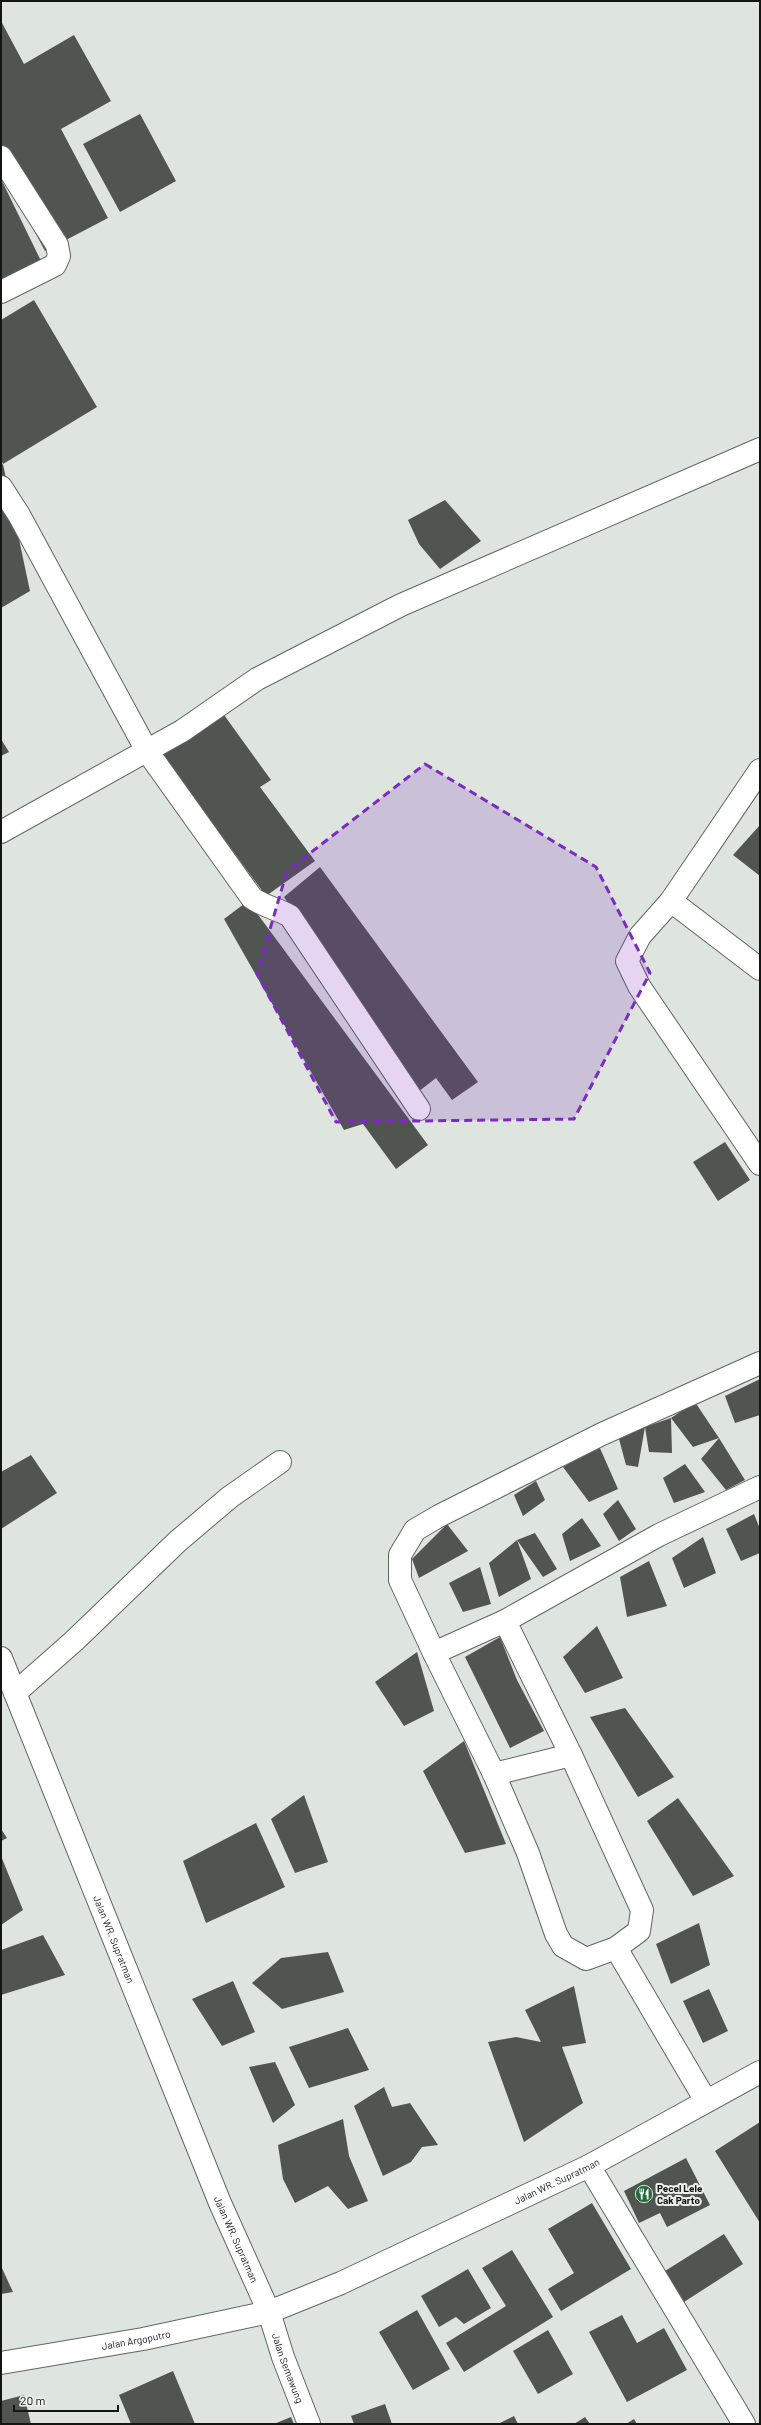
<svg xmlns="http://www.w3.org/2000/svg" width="761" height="2425" viewBox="0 0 761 2425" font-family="Barlow,sans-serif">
<rect width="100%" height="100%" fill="#dee5df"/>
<!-- building -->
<g fill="#505550">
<path d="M 1,21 L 24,64 L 74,35 L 111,101 L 61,129 L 108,218 L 45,251 L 1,169 Z"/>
<path d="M 140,114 L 176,181 L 120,212 L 83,144 Z"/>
<path d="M 1,179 L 42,263 L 1,283 Z"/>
<path d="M 34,300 L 97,407 L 3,464 L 1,460 L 1,320 Z"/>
<path d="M 3,464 L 30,591 L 1,608 L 1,465 Z"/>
<path d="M 445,500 L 481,541 L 440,569 L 419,544 L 408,520 Z"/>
<path d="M 219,708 L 271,780 L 260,787 L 315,861 L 266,896 L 160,752 Z"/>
<path d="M 1,739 L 9,752 L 1,756 Z"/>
<path d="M 760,825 L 760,876 L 733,855 Z"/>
<path d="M 320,867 L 478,1082 L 452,1100 L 436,1078 L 418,1092 L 284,897 Z"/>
<path d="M 248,901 L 428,1145 L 396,1169 L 363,1124 L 344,1130 L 224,919 Z"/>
<path d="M 725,1142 L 750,1180 L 718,1201 L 693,1162 Z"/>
<path d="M 760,1379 L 760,1415 L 735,1423 L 725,1396 Z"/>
<path d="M 695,1402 L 719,1438 L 745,1480 L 726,1490 L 701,1459 L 719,1438 L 693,1447 L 671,1418 L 672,1453 L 649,1452 L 645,1427 L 638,1467 L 626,1465 L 619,1439 L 645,1427 L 671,1418 Z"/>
<path d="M 599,1446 L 618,1489 L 589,1502 L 563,1467 Z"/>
<path d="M 31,1455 L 57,1493 L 1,1529 L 1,1472 Z"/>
<path d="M 685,1464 L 705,1492 L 674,1503 L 663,1478 Z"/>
<path d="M 536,1481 L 545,1500 L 523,1516 L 514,1495 Z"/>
<path d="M 618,1500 L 636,1529 L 619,1541 L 603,1514 Z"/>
<path d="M 754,1514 L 760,1529 L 760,1553 L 741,1561 L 726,1529 Z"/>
<path d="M 582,1518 L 601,1546 L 570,1561 L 562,1534 Z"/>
<path d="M 447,1524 L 468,1551 L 419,1578 L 412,1559 Z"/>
<path d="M 535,1533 L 557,1569 L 543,1577 L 517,1540 Z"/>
<path d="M 703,1537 L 716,1573 L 684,1588 L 672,1558 Z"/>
<path d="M 517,1540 L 531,1579 L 499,1597 L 489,1563 Z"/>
<path d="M 649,1561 L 667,1606 L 627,1617 L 620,1577 Z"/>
<path d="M 480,1567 L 491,1604 L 463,1612 L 449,1583 Z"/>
<path d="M 597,1626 L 623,1678 L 585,1693 L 563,1657 Z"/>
<path d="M 500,1637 L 517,1680 L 544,1731 L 510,1748 L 465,1657 Z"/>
<path d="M 417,1652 L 434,1711 L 404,1726 L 375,1682 Z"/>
<path d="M 625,1708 L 674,1777 L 638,1797 L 590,1717 Z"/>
<path d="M 464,1741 L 506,1844 L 465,1853 L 423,1771 Z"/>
<path d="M 304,1795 L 328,1862 L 295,1873 L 271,1819 Z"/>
<path d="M 678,1798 L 734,1876 L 693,1896 L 647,1821 Z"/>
<path d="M 256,1823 L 285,1887 L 206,1923 L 183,1861 Z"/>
<path d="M 1,1829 L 7,1838 L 1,1841 Z"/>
<path d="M 1,1856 L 23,1910 L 1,1925 Z"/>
<path d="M 699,1923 L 710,1965 L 671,1984 L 656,1944 Z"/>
<path d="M 43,1935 L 65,1975 L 1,1995 L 1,1950 Z"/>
<path d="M 328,1952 L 344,1992 L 282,2009 L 252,1983 L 281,1958 Z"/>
<path d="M 233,1981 L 255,2032 L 222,2046 L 192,1999 Z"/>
<path d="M 574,1986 L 586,2043 L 562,2047 L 583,2103 L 524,2142 L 488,2042 L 516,2037 L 541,2042 L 525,2010 Z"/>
<path d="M 709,1989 L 728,2031 L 703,2043 L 683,2001 Z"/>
<path d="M 348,2028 L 369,2070 L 309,2088 L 289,2047 Z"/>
<path d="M 275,2062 L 295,2105 L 273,2123 L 249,2067 Z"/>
<path d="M 384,2087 L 392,2107 L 410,2103 L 438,2145 L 422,2147 L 411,2162 L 383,2176 L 354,2106 Z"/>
<path d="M 343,2119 L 349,2156 L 368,2201 L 348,2209 L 328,2186 L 295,2203 L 283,2179 L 278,2145 Z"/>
<path d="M 760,2122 L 760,2223 L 715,2151 Z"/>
<path d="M 686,2158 L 710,2205 L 667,2227 L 660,2213 L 639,2223 L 624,2191 Z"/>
<path d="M 592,2203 L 631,2269 L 561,2311 L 548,2289 L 574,2273 L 548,2229 Z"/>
<path d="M 724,2234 L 743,2264 L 684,2302 L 665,2271 Z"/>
<path d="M 512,2250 L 553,2317 L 464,2372 L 446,2343 L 506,2306 L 482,2268 Z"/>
<path d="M 1,2266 L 13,2292 L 1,2294 Z"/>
<path d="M 468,2269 L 491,2308 L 464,2324 L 456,2317 L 439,2327 L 421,2296 Z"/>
<path d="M 417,2310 L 450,2369 L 413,2390 L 379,2332 Z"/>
<path d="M 622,2315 L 637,2343 L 664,2328 L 687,2370 L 627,2402 L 589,2332 Z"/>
<path d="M 548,2330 L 573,2374 L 538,2394 L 513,2351 Z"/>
<path d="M 173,2371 L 195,2424 L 131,2424 L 119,2395 Z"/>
<path d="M 24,2395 L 31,2424 L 1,2424 L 1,2401 Z"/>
<path d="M 385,2404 L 392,2424 L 354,2424 L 351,2416 Z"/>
<path d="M 514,2416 L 518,2424 L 498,2424 Z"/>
<path d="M 291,2417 L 294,2424 L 274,2424 Z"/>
<path d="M 585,2417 L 590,2424 L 574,2424 Z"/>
<path d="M 634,2419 L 637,2424 L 626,2424 Z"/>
</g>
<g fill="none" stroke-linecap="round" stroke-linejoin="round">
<defs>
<g id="minor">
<path d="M 1,157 L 57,245 L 59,256 L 55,265 L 1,292"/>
<path d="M 1,487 L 19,515 L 147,751 L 252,898 C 265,907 276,908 290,916 L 419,1109"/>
<path d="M 760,770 L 671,901 L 640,936 L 627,961 L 639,986 L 760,1164"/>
<path d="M 1,832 L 182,731 L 257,679 L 401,605 L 760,449"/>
<path d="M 671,901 L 760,969"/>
<path d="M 505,1621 L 571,1755 L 642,1910 L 639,1931 L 616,1948 L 586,1959 L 563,1946 L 556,1934 L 528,1853 L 494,1774 L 434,1653 L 400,1580 L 400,1555 L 415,1530 L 439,1516 L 602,1434 L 760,1363"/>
<path d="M 434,1653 L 505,1621 L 659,1535 L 760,1487"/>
<path d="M 15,1693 L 74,1641 L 178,1541 L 230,1497 L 280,1462"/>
<path d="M 494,1774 L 571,1755"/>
<path d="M 616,1948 L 706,2101"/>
<path d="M 589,2166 L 744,2424"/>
<path id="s1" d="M 1,2363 L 143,2339 L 269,2312 L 283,2357 L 309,2424"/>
</g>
<g id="major">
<path id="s2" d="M 1,1658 L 220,2203 L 269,2312 L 341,2283 L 589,2166 L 760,2072"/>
</g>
</defs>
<!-- minor casing -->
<use href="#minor" stroke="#606661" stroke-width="24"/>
<!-- major casing -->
<use href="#major" stroke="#606661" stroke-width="24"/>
<!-- minor -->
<use href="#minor" stroke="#fff" stroke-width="22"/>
<!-- major -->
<use href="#major" stroke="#fff" stroke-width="22"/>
</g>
<!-- marked area -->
<path fill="#7b2cbf" fill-opacity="0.2" stroke="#7b2cbf" stroke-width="3" stroke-dasharray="8 5" stroke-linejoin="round" d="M 425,764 L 596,867 L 650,973 L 574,1119 L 336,1122 L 257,974 L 287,871 Z"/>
<!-- icons -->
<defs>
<symbol id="restaurant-disc" viewBox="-11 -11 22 22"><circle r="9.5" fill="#236c39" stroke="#ebf2ec"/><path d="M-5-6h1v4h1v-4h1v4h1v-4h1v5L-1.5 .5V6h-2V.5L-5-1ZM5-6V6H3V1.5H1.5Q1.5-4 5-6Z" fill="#fff"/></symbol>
</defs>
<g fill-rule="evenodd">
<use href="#restaurant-disc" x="634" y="2184" width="20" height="20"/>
</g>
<g text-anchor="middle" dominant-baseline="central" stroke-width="4" stroke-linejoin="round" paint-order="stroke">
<!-- street labels -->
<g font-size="10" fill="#131513" stroke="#ebf2ec">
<text stroke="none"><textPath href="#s2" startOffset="303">Jalan WR. Supratman</textPath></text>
<text stroke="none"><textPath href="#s2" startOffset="1023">Jalan WR. Supratman</textPath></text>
<text stroke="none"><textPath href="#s2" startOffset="627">Jalan WR. Supratman</textPath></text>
<text stroke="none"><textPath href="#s1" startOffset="137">Jalan Argoputro</textPath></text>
<text stroke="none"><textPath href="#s1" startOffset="332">Jalan Semawung</textPath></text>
</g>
<!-- poi labels -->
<g font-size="10" font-weight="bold" fill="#131513" stroke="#ebf2ec" text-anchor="start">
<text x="657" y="2188">Pecel Lele<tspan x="657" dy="12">Cak Parto</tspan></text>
</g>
</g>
<!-- border -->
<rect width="761" height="2425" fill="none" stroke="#131513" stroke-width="4"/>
<!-- scale -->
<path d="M14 2405v6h104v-6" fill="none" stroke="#131513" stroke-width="2"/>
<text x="20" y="2405" font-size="12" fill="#131513" stroke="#ebf2ec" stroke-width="3" paint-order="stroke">20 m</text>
</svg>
